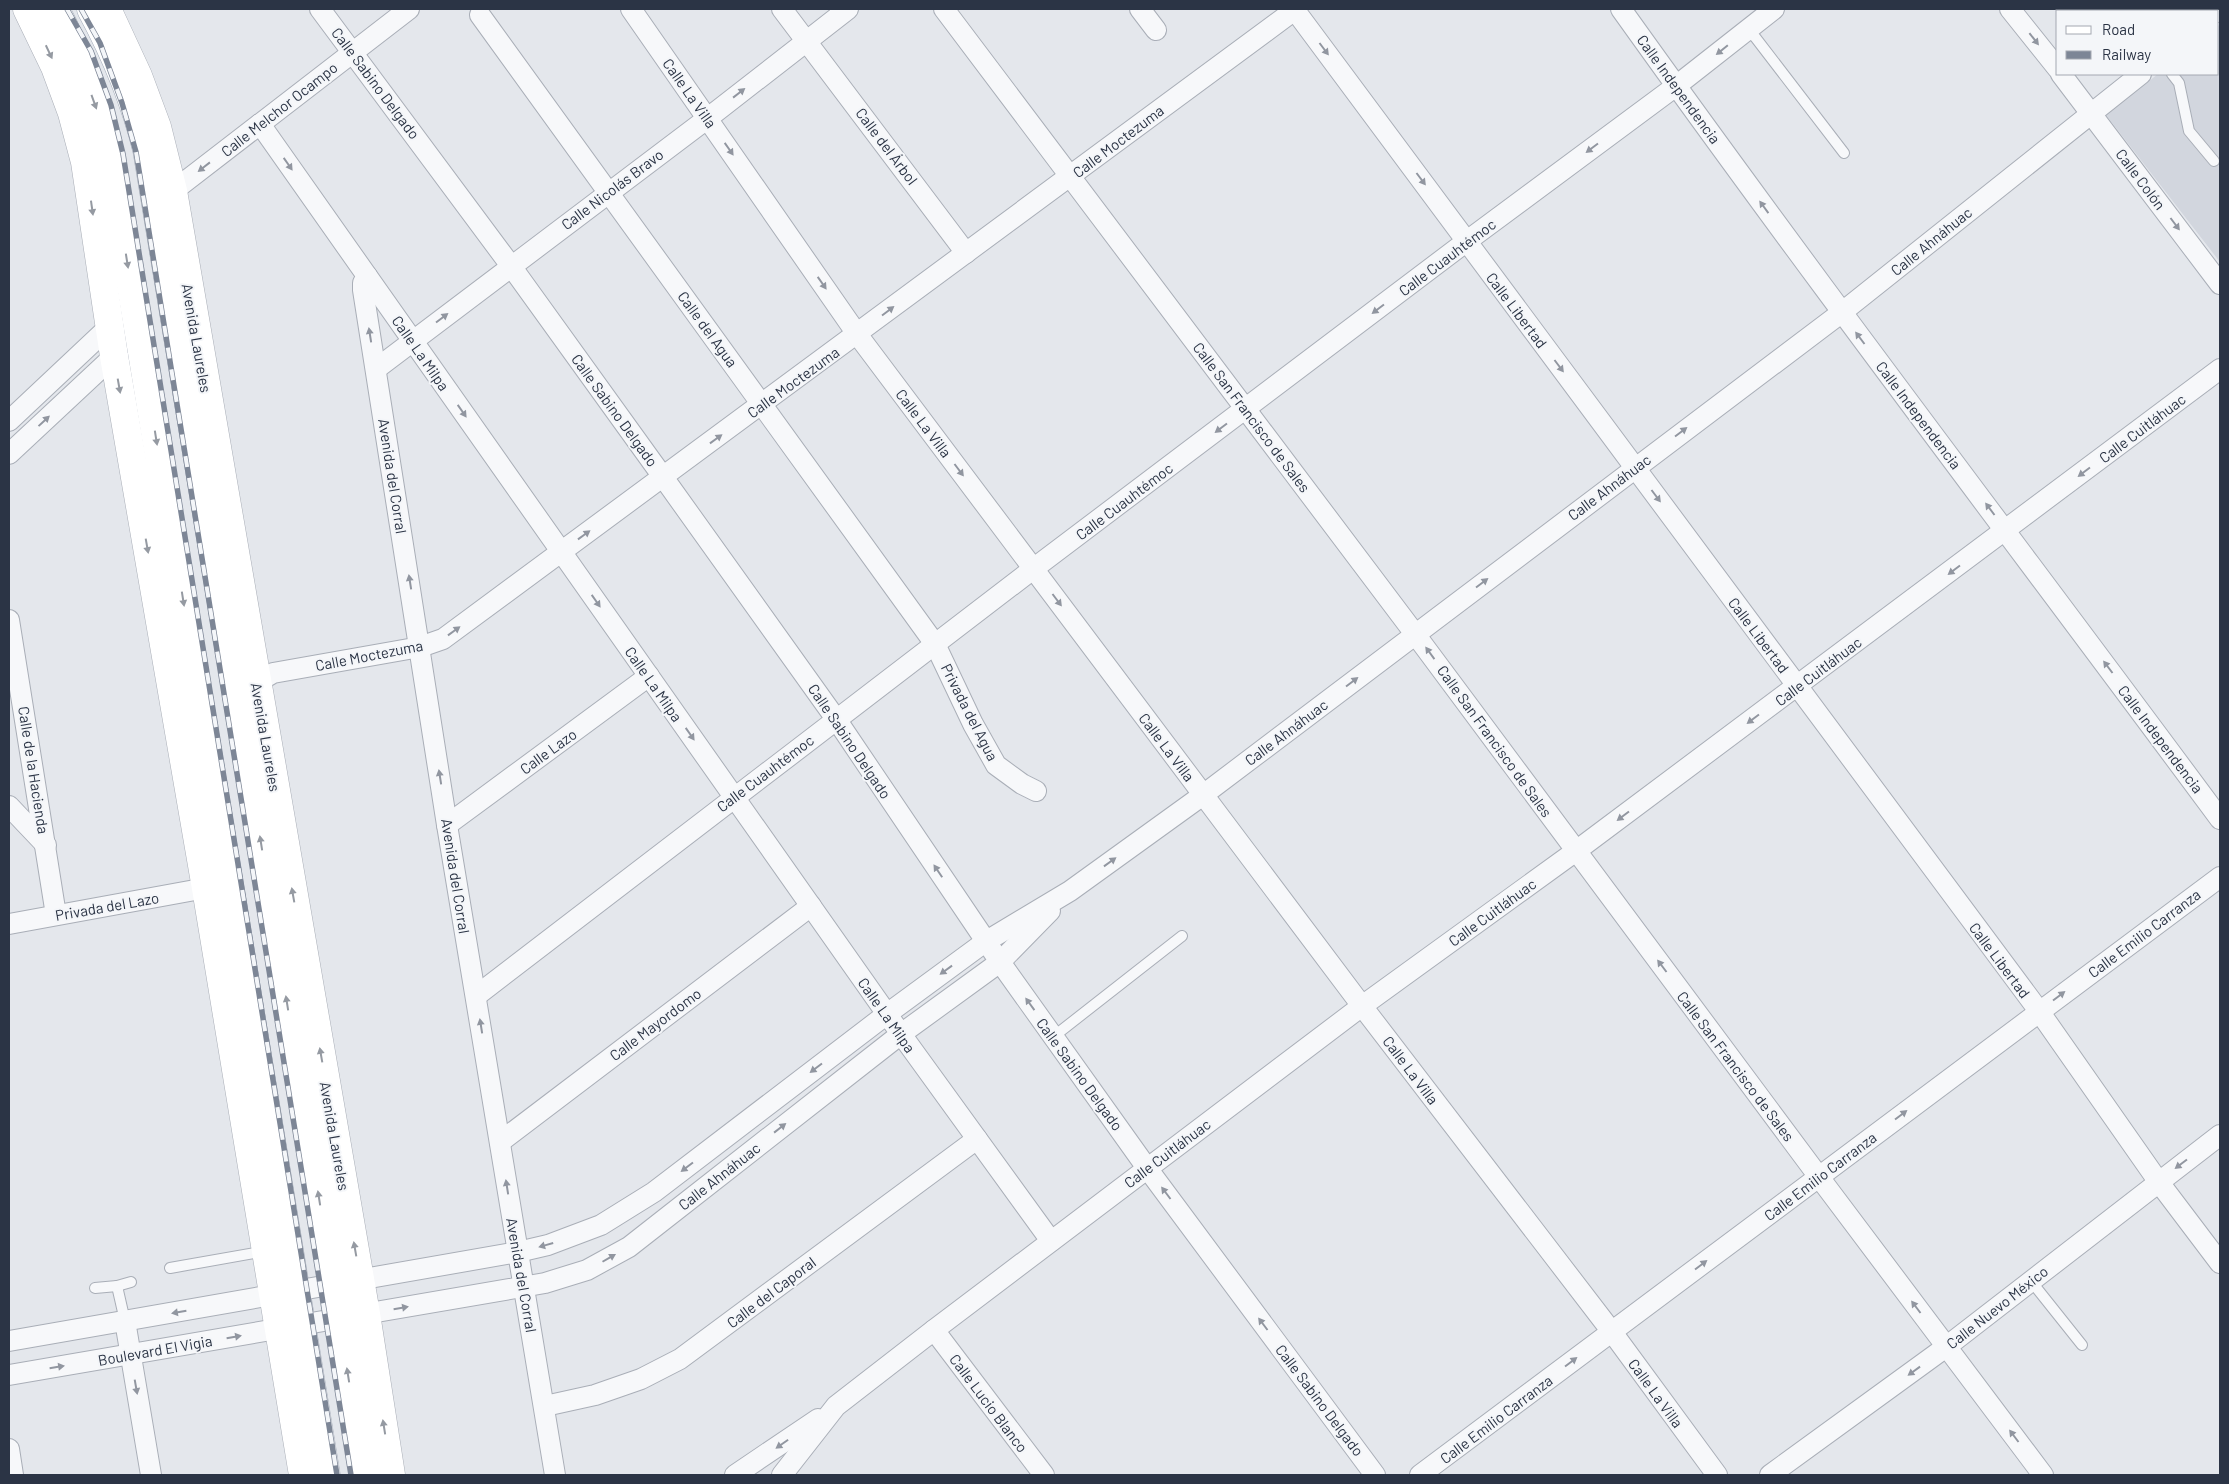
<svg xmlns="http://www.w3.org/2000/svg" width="2229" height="1484" viewBox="0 0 2229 1484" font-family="Barlow,sans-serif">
<rect width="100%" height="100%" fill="#e4e7ec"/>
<!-- built -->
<path fill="#d2d6de" d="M 2220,24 L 2220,262 L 2106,115 L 2158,74 L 2218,74 L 2218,26 Z"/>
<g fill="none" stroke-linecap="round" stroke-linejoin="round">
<defs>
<g id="service">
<path d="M 1746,30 L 1755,37 L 1844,153"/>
<path d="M 2172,74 L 2179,83 L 2189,131 L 2214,161"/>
<path d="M 1053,1037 L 1182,936"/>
<path d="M 170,1268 L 266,1251"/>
<path d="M 2031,1281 L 2082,1345"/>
<path d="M 95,1288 L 117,1286"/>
<path d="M 125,1321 L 117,1286 L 131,1282"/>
</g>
<g id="minor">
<path d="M 320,9 L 511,266 L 663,477 L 836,719 L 1000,962 L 1147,1168 L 1375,1475"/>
<path d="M 631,9 L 857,334 L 1362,1006 L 1612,1332 L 1717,1475"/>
<path d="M 782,9 L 966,253"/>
<path d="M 944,9 L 1415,634 L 1819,1177 L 2043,1475"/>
<path d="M 1140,9 L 1156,30"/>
<path d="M 1294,9 L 2039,1011 L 2158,1181 L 2220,1263"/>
<path d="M 1621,9 C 1816,282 2020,549 2220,819"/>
<path d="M 2010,9 L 2058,69"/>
<path d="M 2218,12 L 2220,10"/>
<path d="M 480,15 L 935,644 L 973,724 L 996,765 L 1022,784 L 1036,791"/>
<path d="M 2061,74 L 2220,284"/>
<path d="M 260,124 L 901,1034 L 1051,1241"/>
<path d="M 173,191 L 409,9"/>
<path d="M 367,276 L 363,283 L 363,290 L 447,825 L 555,1475"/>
<path d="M 376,369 L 708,118 L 848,9"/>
<path d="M 9,421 L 110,326"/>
<path d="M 9,454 L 114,356"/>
<path d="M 9,620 L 56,915"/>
<path d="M 256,683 L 273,673 L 420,647 L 443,639 L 1296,9"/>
<path d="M 9,806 L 46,845"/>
<path d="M 447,825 L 649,676"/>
<path d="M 9,924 L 206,888"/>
<path d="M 476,996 L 1033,569 L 1467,241 L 1676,86 L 1774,9"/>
<path d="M 500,1142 L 811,906"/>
<path d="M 125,1321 L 151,1475"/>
<path d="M 934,1330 L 1044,1475"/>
<path d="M 9,1341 L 518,1252 L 548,1245 L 601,1225 L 654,1192 L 887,1014 L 985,942 L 1070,891 L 1203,795 L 1841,313 L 2141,74"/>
<path d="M 9,1375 L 545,1283 L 587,1270 L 629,1247 L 901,1034 L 1000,962 L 1050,911"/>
<path d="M 545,1406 L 595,1395 L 641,1379 L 680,1359 L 977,1139"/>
<path d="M 9,1449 L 13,1475"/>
<path d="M 735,1475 L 818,1419"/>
<path d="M 782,1475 L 836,1406 L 934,1330 L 1362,1006 L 1576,851 L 2220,369"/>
<path d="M 1420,1475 L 2220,877"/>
<path d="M 1770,1475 L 1946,1347 L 2220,1135"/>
</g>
<g id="secondary">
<path d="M 27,9 L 55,67 L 72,113 L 85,162 L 114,356 L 206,888 L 303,1475"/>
<path d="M 107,9 L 138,76 L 157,127 L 173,191 L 366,1314 L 391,1475"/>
</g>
<g id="primary">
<path d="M 55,9 C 80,55 96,106 110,157 L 326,1475"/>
<path d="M 91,9 C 115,53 135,101 147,150 L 365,1475"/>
</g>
</defs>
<!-- service casing -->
<use href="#service" stroke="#a9aeb7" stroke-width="12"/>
<!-- minor casing -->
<use href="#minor" stroke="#a9aeb7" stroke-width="22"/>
<!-- secondary casing -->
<use href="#secondary" stroke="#a9aeb7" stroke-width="29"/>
<!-- primary casing -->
<use href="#primary" stroke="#a3abb8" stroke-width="29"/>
<!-- service -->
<use href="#service" stroke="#f7f8fa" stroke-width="10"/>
<!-- minor -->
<use href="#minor" stroke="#f7f8fa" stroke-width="20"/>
<!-- secondary -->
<use href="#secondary" stroke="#fff" stroke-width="28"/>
<!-- primary -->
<use href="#primary" stroke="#fff" stroke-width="28"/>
<defs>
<g id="rail">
<path d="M 67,9 L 91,51 L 111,105 L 123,154 L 337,1475"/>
<path d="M 81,9 L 100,43 L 122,103 L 136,152 L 351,1475"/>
</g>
</defs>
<!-- rail casing -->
<use href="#rail" stroke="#7d8696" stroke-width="5.5"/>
<!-- rail -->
<use href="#rail" stroke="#f4f6f9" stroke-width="4" stroke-dasharray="11" stroke-linecap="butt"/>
</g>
<!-- one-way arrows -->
<defs><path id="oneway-solid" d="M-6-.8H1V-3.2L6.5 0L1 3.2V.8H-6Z" transform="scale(1.25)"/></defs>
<g fill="#9196a0">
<use href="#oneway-solid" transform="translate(2034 39) rotate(52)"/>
<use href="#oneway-solid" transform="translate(1324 49) rotate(53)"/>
<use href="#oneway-solid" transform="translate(1722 50) rotate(141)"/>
<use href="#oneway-solid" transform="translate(739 93) rotate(-38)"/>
<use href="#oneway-solid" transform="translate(1592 148) rotate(143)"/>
<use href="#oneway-solid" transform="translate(729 149) rotate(55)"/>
<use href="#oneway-solid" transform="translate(288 164) rotate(55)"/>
<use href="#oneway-solid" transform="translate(204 167) rotate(142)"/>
<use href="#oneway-solid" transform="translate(1421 179) rotate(53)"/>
<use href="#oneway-solid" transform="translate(1764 207) rotate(-126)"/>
<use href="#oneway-solid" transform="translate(2175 224) rotate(53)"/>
<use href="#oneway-solid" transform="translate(822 283) rotate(55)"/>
<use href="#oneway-solid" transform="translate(1378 309) rotate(143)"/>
<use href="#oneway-solid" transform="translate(888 311) rotate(-37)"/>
<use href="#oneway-solid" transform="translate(442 318) rotate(-37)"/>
<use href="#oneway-solid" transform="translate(370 335) rotate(-99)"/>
<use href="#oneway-solid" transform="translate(1860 338) rotate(-127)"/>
<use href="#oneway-solid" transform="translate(1559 366) rotate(53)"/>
<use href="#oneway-solid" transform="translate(462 411) rotate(55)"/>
<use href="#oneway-solid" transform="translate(44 421) rotate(-43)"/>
<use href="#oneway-solid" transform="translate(1221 428) rotate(143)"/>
<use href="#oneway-solid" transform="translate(1681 432) rotate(-37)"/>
<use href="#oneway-solid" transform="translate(716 439) rotate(-36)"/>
<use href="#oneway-solid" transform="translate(959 470) rotate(53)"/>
<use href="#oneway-solid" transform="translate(2084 472) rotate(143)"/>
<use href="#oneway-solid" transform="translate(1656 496) rotate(53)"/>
<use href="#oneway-solid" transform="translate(1990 509) rotate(-127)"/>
<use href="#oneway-solid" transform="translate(584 535) rotate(-36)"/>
<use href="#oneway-solid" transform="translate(1954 570) rotate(143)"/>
<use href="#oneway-solid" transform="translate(410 582) rotate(-99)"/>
<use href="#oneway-solid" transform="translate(1482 583) rotate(-37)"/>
<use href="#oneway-solid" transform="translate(1057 600) rotate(53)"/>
<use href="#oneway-solid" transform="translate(596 601) rotate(55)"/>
<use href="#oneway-solid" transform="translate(454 631) rotate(-36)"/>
<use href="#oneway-solid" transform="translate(1430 653) rotate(-126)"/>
<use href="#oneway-solid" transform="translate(2108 667) rotate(-127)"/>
<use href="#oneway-solid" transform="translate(1352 682) rotate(-37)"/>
<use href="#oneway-solid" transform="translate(1753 719) rotate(143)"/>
<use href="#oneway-solid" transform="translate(690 734) rotate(55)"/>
<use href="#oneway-solid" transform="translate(440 777) rotate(-99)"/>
<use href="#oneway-solid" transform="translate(1623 816) rotate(143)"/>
<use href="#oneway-solid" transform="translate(1110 862) rotate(-36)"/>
<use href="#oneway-solid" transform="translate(938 871) rotate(-124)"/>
<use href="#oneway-solid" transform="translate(1662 966) rotate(-127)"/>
<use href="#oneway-solid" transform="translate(946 970) rotate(144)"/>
<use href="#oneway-solid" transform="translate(2059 996) rotate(-37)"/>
<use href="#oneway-solid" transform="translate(1030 1004) rotate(-126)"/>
<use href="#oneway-solid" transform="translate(481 1026) rotate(-99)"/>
<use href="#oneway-solid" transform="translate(816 1068) rotate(143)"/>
<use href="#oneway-solid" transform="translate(1901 1115) rotate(-37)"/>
<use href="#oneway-solid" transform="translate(780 1128) rotate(-38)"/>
<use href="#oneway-solid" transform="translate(2181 1164) rotate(143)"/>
<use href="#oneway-solid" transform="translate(687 1167) rotate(143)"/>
<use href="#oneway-solid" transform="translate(507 1187) rotate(-99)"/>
<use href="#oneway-solid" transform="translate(1166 1193) rotate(-127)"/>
<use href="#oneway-solid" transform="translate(546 1245) rotate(164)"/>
<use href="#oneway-solid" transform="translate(609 1258) rotate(-30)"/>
<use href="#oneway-solid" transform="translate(1701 1265) rotate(-37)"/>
<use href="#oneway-solid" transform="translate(1916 1307) rotate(-127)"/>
<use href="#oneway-solid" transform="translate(401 1308) rotate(-10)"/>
<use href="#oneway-solid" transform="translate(179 1312) rotate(170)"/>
<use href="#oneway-solid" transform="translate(1263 1324) rotate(-127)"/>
<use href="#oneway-solid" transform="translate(234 1337) rotate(-10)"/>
<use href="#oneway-solid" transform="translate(1571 1362) rotate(-37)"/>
<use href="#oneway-solid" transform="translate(57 1367) rotate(-9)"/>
<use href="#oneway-solid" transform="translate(1914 1371) rotate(144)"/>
<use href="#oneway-solid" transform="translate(136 1387) rotate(80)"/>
<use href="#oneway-solid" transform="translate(2014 1436) rotate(-127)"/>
<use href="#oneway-solid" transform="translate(782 1444) rotate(145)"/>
</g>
<g fill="#959aa2">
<use href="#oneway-solid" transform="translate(49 52) rotate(65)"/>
<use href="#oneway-solid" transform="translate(94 102) rotate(70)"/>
<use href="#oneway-solid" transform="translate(92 208) rotate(82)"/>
<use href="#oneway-solid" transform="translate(127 261) rotate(81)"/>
<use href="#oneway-solid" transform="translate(119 386) rotate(80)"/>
<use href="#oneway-solid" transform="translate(156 438) rotate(81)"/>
<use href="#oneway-solid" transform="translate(147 546) rotate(80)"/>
<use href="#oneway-solid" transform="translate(183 599) rotate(81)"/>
<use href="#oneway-solid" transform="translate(261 843) rotate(-99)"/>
<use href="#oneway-solid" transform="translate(293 895) rotate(-100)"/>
<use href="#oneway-solid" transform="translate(287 1003) rotate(-99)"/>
<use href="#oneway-solid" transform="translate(321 1055) rotate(-100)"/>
<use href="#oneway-solid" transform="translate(319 1198) rotate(-99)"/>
<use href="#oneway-solid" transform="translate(355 1249) rotate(-100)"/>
<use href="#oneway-solid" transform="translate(348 1375) rotate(-99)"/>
<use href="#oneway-solid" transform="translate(384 1427) rotate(-99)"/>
</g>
<g text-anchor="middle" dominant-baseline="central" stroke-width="4" stroke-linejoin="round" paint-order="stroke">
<!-- street labels -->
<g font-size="15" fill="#2b3445" stroke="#f4f6f9">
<text transform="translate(376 83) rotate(53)">Calle Sabino Delgado</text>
<text transform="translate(1679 89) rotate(54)">Calle Independencia</text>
<text transform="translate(690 93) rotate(55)">Calle La Villa</text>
<text transform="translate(279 109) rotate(-38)">Calle Melchor Ocampo</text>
<text transform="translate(1118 141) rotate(-37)">Calle Moctezuma</text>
<text transform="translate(887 146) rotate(53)">Calle del Árbol</text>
<text transform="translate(2141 179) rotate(53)">Calle Colón</text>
<text transform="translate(612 189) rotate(-37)">Calle Nicolás Bravo</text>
<text transform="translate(1931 241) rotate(-39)">Calle Ahnáhuac</text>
<text transform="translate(1447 257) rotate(-37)">Calle Cuauhtémoc</text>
<text transform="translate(1517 310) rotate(53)">Calle Libertad</text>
<text transform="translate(708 329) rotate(54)">Calle del Agua</text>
<text transform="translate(197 338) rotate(80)">Avenida Laureles</text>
<text transform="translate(421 353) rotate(55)">Calle La Milpa</text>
<text transform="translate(793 382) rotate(-36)">Calle Moctezuma</text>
<text transform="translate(615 410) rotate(54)">Calle Sabino Delgado</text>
<text transform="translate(1919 415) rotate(53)">Calle Independencia</text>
<text transform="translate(1252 417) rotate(53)">Calle San Francisco de Sales</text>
<text transform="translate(924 423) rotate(53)">Calle La Villa</text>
<text transform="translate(2142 428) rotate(-37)">Calle Cuitláhuac</text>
<text transform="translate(393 476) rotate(81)">Avenida del Corral</text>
<text transform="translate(1609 487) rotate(-37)">Calle Ahnáhuac</text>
<text transform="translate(1124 501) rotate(-37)">Calle Cuauhtémoc</text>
<text transform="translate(1759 635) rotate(53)">Calle Libertad</text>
<text transform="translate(369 655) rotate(-11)">Calle Moctezuma</text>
<text transform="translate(1818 671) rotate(-37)">Calle Cuitláhuac</text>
<text transform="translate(654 684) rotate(55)">Calle La Milpa</text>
<text transform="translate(970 712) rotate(63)">Privada del Agua</text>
<text transform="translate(1286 732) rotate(-37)">Calle Ahnáhuac</text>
<text transform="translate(266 737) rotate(80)">Avenida Laureles</text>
<text transform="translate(2161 739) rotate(53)">Calle Independencia</text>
<text transform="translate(850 741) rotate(56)">Calle Sabino Delgado</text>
<text transform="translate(1495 741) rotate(54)">Calle San Francisco de Sales</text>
<text transform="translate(1167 747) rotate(53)">Calle La Villa</text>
<text transform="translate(548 751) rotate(-36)">Calle Lazo</text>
<text transform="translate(34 770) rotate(81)">Calle de la Hacienda</text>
<text transform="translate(765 773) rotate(-37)">Calle Cuauhtémoc</text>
<text transform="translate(456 876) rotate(81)">Avenida del Corral</text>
<text transform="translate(107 906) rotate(-10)">Privada del Lazo</text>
<text transform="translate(1492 912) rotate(-36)">Calle Cuitláhuac</text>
<text transform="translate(2144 933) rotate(-37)">Calle Emilio Carranza</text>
<text transform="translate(2000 960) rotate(53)">Calle Libertad</text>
<text transform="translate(887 1015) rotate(55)">Calle La Milpa</text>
<text transform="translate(655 1024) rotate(-37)">Calle Mayordomo</text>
<text transform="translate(1736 1066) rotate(53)">Calle San Francisco de Sales</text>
<text transform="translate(1411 1070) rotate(53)">Calle La Villa</text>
<text transform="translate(1080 1074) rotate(54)">Calle Sabino Delgado</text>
<text transform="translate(335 1136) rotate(80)">Avenida Laureles</text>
<text transform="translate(1167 1153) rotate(-37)">Calle Cuitláhuac</text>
<text transform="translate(719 1176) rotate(-38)">Calle Ahnáhuac</text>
<text transform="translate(1820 1176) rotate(-37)">Calle Emilio Carranza</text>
<text transform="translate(522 1275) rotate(80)">Avenida del Corral</text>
<text transform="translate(771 1292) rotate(-37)">Calle del Caporal</text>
<text transform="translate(1997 1307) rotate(-38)">Calle Nuevo México</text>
<text transform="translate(155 1350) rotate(-10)">Boulevard El Vigia</text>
<text transform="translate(1656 1393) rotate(54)">Calle La Villa</text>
<text transform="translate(1320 1400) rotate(53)">Calle Sabino Delgado</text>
<text transform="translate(989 1403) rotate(53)">Calle Lucio Blanco</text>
<text transform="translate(1496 1419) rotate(-37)">Calle Emilio Carranza</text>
</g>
</g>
<!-- border -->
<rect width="2229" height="1484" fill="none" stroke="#2b3445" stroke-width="20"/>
<!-- legend -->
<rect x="2056" y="10" width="162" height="65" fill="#f4f6f9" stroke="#a4a8b1"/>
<rect x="2066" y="26" width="25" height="8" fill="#ffffff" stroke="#a4a8b1"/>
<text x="2102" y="35" font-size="15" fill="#2b3445">Road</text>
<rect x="2066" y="51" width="25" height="8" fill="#7d8696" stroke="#a4a8b1"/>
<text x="2102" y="60" font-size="15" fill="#2b3445">Railway</text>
</svg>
